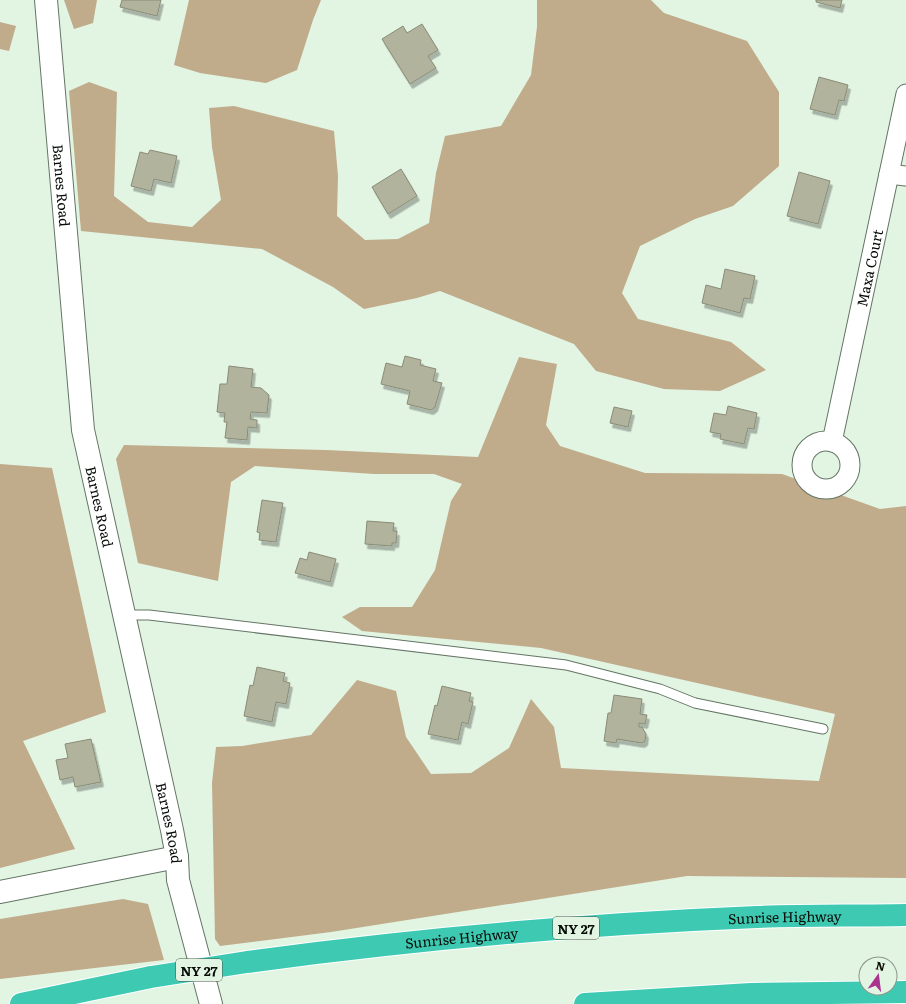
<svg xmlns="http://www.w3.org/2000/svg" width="906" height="1004" viewBox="0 0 906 1004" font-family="Literata,serif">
<defs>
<filter id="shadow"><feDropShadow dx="2.5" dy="4.5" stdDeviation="0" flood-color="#0004"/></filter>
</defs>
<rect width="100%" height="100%" fill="#e2f4e2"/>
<!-- forest -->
<g fill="#c0ab8b">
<path d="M 64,0 L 97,0 L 93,23 L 74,29 Z"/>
<path d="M 189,0 L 321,0 L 313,20 L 297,70 L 266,83 L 200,73 L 174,65 Z"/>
<path d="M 537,0 L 651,0 L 664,13 L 747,41 L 779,92 L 779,166 L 733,206 L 695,219 L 640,246 L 622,293 L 638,319 L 731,342 L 766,370 L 720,391 L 664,389 L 596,371 L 574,344 L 440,291 L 417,298 L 364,309 L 333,287 L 262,249 L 81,231 L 69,91 L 89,82 L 117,92 L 114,196 L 148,222 L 192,227 L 221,200 L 212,147 L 209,108 L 234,106 L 334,131 L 338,176 L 337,216 L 365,240 L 398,239 L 429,223 L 436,173 L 445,136 L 501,126 L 531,75 L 537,27 Z"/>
<path d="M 0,22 L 16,26 L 9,51 L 0,49 Z"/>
<path d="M 519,357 L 557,364 L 546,425 L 560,446 L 645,473 L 782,474 L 880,509 L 906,506 L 906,878 L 687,876 L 331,932 L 220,946 L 215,939 L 212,783 L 216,747 L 242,746 L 311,735 L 357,680 L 396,691 L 406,737 L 431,774 L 471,773 L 509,748 L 531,699 L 554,727 L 561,768 L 819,781 L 835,714 L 541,648 L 362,631 L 342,617 L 360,607 L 412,607 L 435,570 L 451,501 L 462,484 L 434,474 L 374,474 L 255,466 L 231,482 L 218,581 L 138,563 L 116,459 L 124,445 L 326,450 L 478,457 Z"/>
<path d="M 0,464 L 52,468 L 106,712 L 23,741 L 75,849 L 0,868 Z"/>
<path d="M 123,899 L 148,904 L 164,960 L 0,979 L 0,919 Z"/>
</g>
<!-- building -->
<g fill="#b1b39d" stroke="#898b76" filter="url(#shadow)">
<path d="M 122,0 L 161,0 L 157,16 L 120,7 Z"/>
<path d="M 816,0 L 842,0 L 840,8 L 816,2 Z"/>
<path d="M 422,24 L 438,50 L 428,56 L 436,68 L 410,84 L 382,39 L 403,26 L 407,33 Z"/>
<path d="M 819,77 L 848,85 L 844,101 L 839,100 L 835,115 L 810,109 Z"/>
<path d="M 150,150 L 177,156 L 171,183 L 154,179 L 151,191 L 131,186 L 140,152 L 148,154 Z"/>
<path d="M 401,169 L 417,196 L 388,214 L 372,187 Z"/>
<path d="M 799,172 L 830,181 L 818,224 L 787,216 Z"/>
<path d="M 725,269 L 755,276 L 750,299 L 744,298 L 740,313 L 702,303 L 706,285 L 721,289 Z"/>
<path d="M 405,356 L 421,360 L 420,365 L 436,369 L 433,381 L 442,383 L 435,407 L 431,410 L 407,404 L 410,391 L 381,384 L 386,363 L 402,367 Z"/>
<path d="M 229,366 L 253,369 L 251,387 L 261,388 L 269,395 L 267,413 L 251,412 L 250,419 L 257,420 L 257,428 L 248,427 L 247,440 L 225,438 L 227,422 L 224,422 L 225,413 L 217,412 L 220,384 L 227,384 Z"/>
<path d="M 728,406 L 757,413 L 754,429 L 748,428 L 744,444 L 720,439 L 721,434 L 710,432 L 714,413 L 726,415 Z"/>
<path d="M 614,407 L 632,411 L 628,427 L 610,423 Z"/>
<path d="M 262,500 L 283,503 L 276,542 L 259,540 L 260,533 L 257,532 Z"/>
<path d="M 367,521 L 394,523 L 393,531 L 397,531 L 396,543 L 392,543 L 392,546 L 365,544 Z"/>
<path d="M 309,552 L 336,559 L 330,582 L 295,573 L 300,558 L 307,560 Z"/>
<path d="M 257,667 L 285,673 L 283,681 L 290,683 L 286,704 L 276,702 L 272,722 L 244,716 L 250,685 L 253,686 Z"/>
<path d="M 442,686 L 471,693 L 469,701 L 473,702 L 468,724 L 462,722 L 458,740 L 428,734 L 435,705 L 437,706 Z"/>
<path d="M 614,695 L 642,699 L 640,714 L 647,715 L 645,724 L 639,723 L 639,727 L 642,727 L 646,734 L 645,741 L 642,743 L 617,739 L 616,743 L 604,741 L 608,713 L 611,713 Z"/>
<path d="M 91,739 L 101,782 L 75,787 L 73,777 L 60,780 L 56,760 L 68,758 L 65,744 Z"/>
</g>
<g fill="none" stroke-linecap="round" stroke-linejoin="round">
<defs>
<path id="service" d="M 125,615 L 149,615 L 566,665 L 660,689 L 695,703 L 823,729"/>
<g id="minor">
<path d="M 889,174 L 906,176"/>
<circle cx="826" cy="465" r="24"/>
<path id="s1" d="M 832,442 L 906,94"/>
</g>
<g id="tertiary">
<path id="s2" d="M 46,0 L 83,430 L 172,830 L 177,857 L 178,880 L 211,1004"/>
<path d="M 0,892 L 177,857"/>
</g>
<g id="motorway">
<path id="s3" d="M 247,962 C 416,939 586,924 757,917 C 806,915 856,916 906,915"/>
<path d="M 21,1004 L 151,977"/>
<path d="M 585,1004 L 751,994 L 906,992"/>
</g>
</defs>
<!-- service casing -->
<use href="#service" stroke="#647465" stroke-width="11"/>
<!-- minor casing -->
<use href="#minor" stroke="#647465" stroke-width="21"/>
<!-- tertiary casing -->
<use href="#tertiary" stroke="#647465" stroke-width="24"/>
<!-- motorway casing -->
<use href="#motorway" stroke="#fff" stroke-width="24"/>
<!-- service -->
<use href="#service" stroke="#fff" stroke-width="9"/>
<!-- minor -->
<use href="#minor" stroke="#fff" stroke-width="19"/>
<!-- tertiary -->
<use href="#tertiary" stroke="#fff" stroke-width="22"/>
<!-- motorway -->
<use href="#motorway" stroke="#3ecab2" stroke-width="22"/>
<defs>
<path id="motorway-bridge" d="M 151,977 L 247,962"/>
</defs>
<!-- motorway-bridge casing -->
<use href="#motorway-bridge" stroke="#fff" stroke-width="24" stroke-linecap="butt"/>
<!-- motorway-bridge -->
<use href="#motorway-bridge" stroke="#3ecab2" stroke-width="22"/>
</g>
<g text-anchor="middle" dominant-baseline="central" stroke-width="3" stroke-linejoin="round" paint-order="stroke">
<!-- shield labels -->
<g fill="#e2f4e2" stroke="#495249" stroke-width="1">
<rect x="553" y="917" width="46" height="22" rx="3"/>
<rect x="176" y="959" width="46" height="22" rx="3"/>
</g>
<g font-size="13" font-weight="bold" fill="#080d08">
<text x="576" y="928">NY 27</text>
<text x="199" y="970">NY 27</text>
</g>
<!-- street labels -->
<g font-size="14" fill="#080d08" stroke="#e2f4e2">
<text stroke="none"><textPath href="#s2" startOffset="186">Barnes Road</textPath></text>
<text stroke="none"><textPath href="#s1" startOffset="178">Maxa Court</textPath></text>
<text stroke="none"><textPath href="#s2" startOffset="510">Barnes Road</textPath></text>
<text stroke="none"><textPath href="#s2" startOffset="834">Barnes Road</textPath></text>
<text stroke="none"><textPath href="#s3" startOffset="540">Sunrise Highway</textPath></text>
<text stroke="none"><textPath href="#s3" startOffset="216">Sunrise Highway</textPath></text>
</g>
</g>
<!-- north arrow -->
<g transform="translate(878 976) rotate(14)"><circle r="19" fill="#e2f4e2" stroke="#8b988b"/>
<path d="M0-3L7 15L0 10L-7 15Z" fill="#a9358e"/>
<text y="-6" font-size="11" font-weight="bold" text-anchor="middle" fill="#080d08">N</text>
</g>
</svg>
